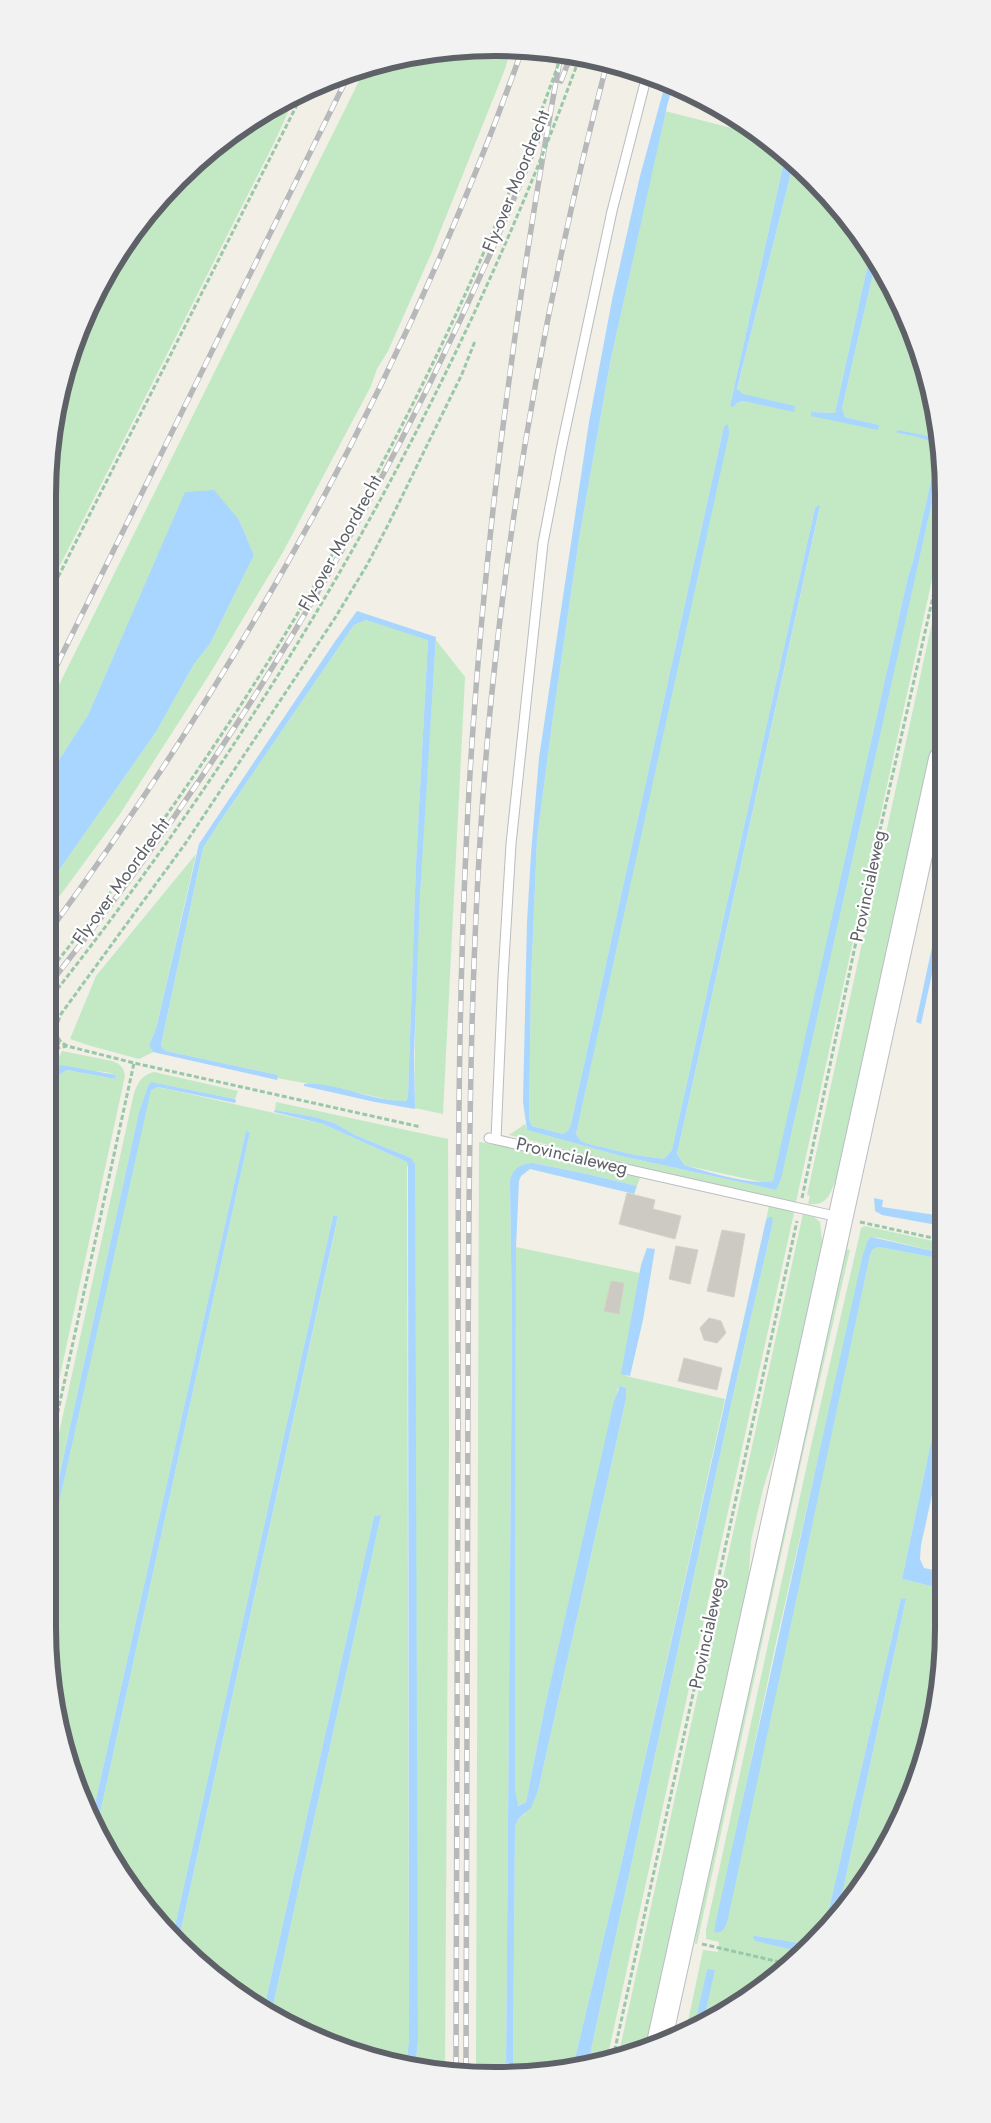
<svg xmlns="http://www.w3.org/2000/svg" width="991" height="2123" viewBox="0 0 991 2123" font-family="Jost,sans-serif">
<rect width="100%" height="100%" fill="#f1efe6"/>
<!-- green -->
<g fill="#c2e9c4">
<path d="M 495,48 L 511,49 L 505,69 L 431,254 L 388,351 L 377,369 L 371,386 L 283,552 L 209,675 L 120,814 L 48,912 L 48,886 L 156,732 L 194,664 L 210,644 L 254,555 L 239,520 L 229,510 L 185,493 L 88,715 L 48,777 L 48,707 L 365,69 L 408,56 Z"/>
<path d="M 295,97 L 275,141 L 48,589 L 48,495 L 56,408 L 82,324 L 123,247 L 179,179 L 246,123 Z"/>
<path d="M 665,111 L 759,135 L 768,140 L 785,157 L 730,406 L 743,401 L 794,411 L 743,394 L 737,390 L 793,165 L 851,223 L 870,255 L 835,413 L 811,412 L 879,425 L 845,417 L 842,408 L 875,265 L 909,324 L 939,435 L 933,437 L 898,431 L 897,433 C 910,436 929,437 938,448 L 936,459 L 913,561 L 908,577 L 775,1176 L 773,1181 L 766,1183 L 683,1165 L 677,1154 L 820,507 L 818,505 L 815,508 L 672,1150 L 664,1159 L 635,1155 L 585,1143 L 581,1141 L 576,1134 L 728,424 L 724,426 L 571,1124 L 568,1131 L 563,1134 L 532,1126 L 529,1119 L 531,981 L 537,839 L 552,724 L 579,539 L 610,363 Z"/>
<path d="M 940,466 L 940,543 L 796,1202 L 724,1189 L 509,1135 L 525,1124 L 527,1130 L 621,1156 L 776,1190 Z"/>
<path d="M 940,586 L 941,714 L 837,1178 C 829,1194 829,1206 808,1204 L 810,1196 L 807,1195 Z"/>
<path d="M 366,620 L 428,639 L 416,864 L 408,1096 L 406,1101 L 394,1101 L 359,1093 L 277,1078 L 278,1075 L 166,1051 L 162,1048 L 161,1045 L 203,848 L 221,820 L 354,625 Z"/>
<path d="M 436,640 L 465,677 L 443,1114 L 415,1108 C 413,952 426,796 436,640 Z"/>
<path d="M 196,854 L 156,1029 L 149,1045 L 153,1052 L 139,1059 L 91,1046 L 70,1039 L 96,976 Z"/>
<path d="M 62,1051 L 112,1061 C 120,1064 124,1067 125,1076 L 48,1431 L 48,1089 L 59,1075 L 67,1070 L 115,1079 L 116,1075 L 105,1072 L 56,1068 L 51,1072 Z"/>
<path d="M 154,1072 L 238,1091 L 235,1099 L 155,1083 L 148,1086 L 139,1112 L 48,1528 L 48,1483 L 134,1093 C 138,1082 142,1075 154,1072 Z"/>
<path d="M 158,1087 L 323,1124 L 407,1162 L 409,2040 L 406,2066 L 271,2015 L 381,1515 L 374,1516 L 264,2009 L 179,1939 L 338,1217 L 333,1216 L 173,1935 C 145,1911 112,1861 97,1827 L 250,1132 L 246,1131 L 92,1817 L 71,1772 L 48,1627 L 48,1552 L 148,1097 L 151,1090 Z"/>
<path d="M 276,1102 L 448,1139 L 449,1435 L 445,2068 L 415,2067 L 418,2041 L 411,1158 L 355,1135 L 334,1123 L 315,1117 L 275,1110 Z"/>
<path d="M 479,1142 L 526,1149 L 641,1175 L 637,1186 L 587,1174 L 533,1163 L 510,1181 L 512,1330 L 506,2070 L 476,2069 Z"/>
<path d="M 769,1206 L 792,1210 L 794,1213 L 607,2059 L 588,2064 L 732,1400 L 773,1222 L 770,1217 L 766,1220 Z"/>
<path d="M 803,1214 L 814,1217 L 820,1222 L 823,1249 L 783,1425 L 763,1489 L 751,1541 L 748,1588 L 647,2048 L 618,2057 Z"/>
<path d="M 865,1226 L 942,1243 L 942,1253 L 880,1238 L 871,1237 L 868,1240 L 775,1647 L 715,1932 L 870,1255 L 873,1249 L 879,1247 L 942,1259 L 943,1386 L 902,1579 L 943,1589 L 943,1628 L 935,1715 L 910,1799 L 838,1913 L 906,1599 L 901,1598 L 824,1930 L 806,1944 L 756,1936 L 756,1941 L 798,1951 L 719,2016 L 703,2023 L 714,1971 L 707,1969 L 694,2027 L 686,2031 L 703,1950 L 718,1952 L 719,1942 L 706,1939 L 706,1930 L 811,1446 L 861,1228 Z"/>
<path d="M 849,1241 L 847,1249 L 850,1250 L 805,1444 L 697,1944 L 695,1944 L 698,1908 L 842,1253 Z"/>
<path d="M 516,1247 L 640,1273 L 626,1376 L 725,1399 L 619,1874 L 573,2067 L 554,2072 L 513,2070 L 515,1827 L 518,1819 L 525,1814 L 538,1791 L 626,1399 L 618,1388 L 545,1706 L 526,1802 L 517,1806 L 515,1789 Z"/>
</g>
<!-- water -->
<g fill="#a8d6ff">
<path d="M 666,81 L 673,85 L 667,106 L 610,363 L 579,539 L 552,724 L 537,839 L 531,981 L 529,1119 L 532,1126 L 563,1134 L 568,1131 L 571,1124 L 724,426 L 728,424 L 729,434 L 576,1134 L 581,1141 L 585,1143 L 635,1155 L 664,1159 L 672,1150 L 815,508 L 818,505 L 820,506 L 677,1154 L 684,1165 C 705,1171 752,1186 773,1181 L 908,577 L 913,561 L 936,459 L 938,448 C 929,437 910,436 897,433 L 897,430 L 933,437 L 939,435 L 940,466 L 781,1179 L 776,1190 L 621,1156 L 527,1130 L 523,1102 L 527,922 L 531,854 L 539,758 L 589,422 L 612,300 L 640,176 Z"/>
<path d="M 785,157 L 793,165 L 737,389 L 743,394 L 795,406 L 794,412 L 743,401 L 737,403 L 733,407 L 730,406 Z"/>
<path d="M 870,255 L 875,265 L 842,408 L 845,417 L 879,425 L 878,430 L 811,416 L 811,412 L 835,413 Z"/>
<path d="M 214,490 L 239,520 L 254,555 L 210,644 L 194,664 L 156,732 L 48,886 L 48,777 L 88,715 L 185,492 Z"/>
<path d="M 357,611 L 436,637 L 420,895 L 414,1055 L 415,1109 L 375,1102 L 304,1086 L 304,1084 C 337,1082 372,1102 406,1101 L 408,1096 L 416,864 L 428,640 L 366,620 L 354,625 L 221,820 L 203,848 L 161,1045 L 162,1048 L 166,1051 L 278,1075 L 277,1080 L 153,1052 L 149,1045 L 156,1029 L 199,844 L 336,640 Z"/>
<path d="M 941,905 L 941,933 L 921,1024 L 916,1022 Z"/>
<path d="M 61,1065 L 116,1075 L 115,1079 L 67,1070 L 59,1075 L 48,1089 L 48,1076 Z"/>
<path d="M 151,1082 L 235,1099 L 236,1101 L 235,1103 L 158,1087 L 151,1090 L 48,1552 L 48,1528 L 139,1112 L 148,1086 Z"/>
<path d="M 275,1110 L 315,1117 L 334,1123 L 355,1135 L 411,1158 L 415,1164 L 418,2041 L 415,2067 L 406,2066 L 409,2040 L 408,1169 L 407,1162 L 323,1124 L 274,1112 Z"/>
<path d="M 246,1131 L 250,1132 L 97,1827 L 92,1817 Z"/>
<path d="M 533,1163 L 587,1174 L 637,1186 L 634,1194 L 530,1169 L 521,1176 L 519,1181 L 516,1247 L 515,1789 L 518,1806 L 526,1802 L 545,1706 L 614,1401 L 620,1386 L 626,1388 L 626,1399 L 538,1791 L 531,1808 L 518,1819 L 515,1827 L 513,2070 L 506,2070 L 512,1330 L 510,1181 C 513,1168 520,1164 533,1163 Z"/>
<path d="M 874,1198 L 883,1200 L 882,1207 L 942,1216 L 942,1226 L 882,1215 L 875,1211 Z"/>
<path d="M 333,1216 L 338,1216 L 179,1939 L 173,1935 Z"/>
<path d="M 769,1217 L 772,1217 L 773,1222 L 732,1400 L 588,2064 L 573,2067 L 619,1874 L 766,1220 Z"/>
<path d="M 871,1237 L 942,1253 L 942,1259 L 879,1247 L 873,1249 L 870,1255 L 727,1923 C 724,1929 722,1934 714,1932 L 716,1921 L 863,1254 L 868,1240 Z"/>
<path d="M 647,1248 L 655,1249 L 643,1320 L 630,1376 L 621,1374 L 641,1265 Z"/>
<path d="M 943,1386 L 943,1445 L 921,1545 L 920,1559 L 924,1568 L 943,1572 L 943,1589 L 902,1579 Z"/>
<path d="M 381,1515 L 271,2015 L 264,2009 L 374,1516 Z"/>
<path d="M 901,1598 L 906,1599 L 838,1913 L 832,1923 L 824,1930 Z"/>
<path d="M 753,1936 L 756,1936 L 806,1944 L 798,1951 L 755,1941 Z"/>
<path d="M 707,1969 L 715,1970 L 703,2023 L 694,2027 Z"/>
</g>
<!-- building -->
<g fill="#cccac3" stroke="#d6d1c4">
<path d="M 627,1193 L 655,1200 L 653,1209 L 681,1216 L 675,1239 L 619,1224 Z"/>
<path d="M 722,1230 L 745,1234 L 734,1297 L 707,1291 Z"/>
<path d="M 676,1246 L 698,1250 L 690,1284 L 669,1279 Z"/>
<path d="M 611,1281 L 624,1283 L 619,1314 L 604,1311 Z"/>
<path d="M 709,1318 L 721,1321 L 726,1333 L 717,1343 L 704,1340 L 700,1328 Z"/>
<path d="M 684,1358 L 722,1368 L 717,1390 L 678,1381 Z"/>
</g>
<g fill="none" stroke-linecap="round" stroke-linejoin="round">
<defs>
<g id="lane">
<path d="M 489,1138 L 839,1217"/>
<path d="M 496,1139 L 503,977 L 511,844 L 543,543 L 562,445 L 612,211 L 647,75"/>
</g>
<path id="secondary" d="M 659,2043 C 755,1615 846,1187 941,759"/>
</defs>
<!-- lane casing -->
<use href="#lane" stroke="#b9bcc0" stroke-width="11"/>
<!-- secondary casing -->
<use href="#secondary" stroke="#babdc3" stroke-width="26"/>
<!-- path -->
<g stroke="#99c8a9" stroke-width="3" stroke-dasharray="5 2.5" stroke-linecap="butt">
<path d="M 48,597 L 303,93"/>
<path d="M 48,1041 L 61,1044"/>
<path d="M 67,1046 L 61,1042 L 54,1032 L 61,1014 L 185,844 L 335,618 L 367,565 L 388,525 L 462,374 L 475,341"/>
<path d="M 48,1050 L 67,1046 L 134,1063 L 421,1127"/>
<path d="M 802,1198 L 873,861 L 940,566"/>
<path d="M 860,1222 L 942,1240"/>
<path d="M 48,1457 L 134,1063"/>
<path d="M 702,1944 L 784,1963"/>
<path d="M 613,2058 L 797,1221"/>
</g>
<!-- lane -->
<use href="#lane" stroke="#fff" stroke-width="9"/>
<!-- secondary -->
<use href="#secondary" stroke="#fff" stroke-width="24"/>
<defs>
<g id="rail">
<path d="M 561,81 L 571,55"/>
<path d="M 48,683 L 349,74"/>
<path d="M 48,933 C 247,662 409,367 522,50"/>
<path d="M 48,986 C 254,728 420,439 541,132"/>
<path d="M 456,2068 C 457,1848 458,1628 458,1408 C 458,1182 457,955 473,728 C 489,502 520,277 561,54"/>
<path d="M 466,2069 C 467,1839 467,1609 468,1380 C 469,1156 469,934 490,711 C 511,493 551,276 607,63"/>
</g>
</defs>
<!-- rail casing -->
<use href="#rail" stroke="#b7b8b9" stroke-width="5.5"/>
<!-- rail -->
<use href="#rail" stroke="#fff" stroke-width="4" stroke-dasharray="11" stroke-linecap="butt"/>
<!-- path-bridge -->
<g stroke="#99c8a9" stroke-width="3" stroke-dasharray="5 2.5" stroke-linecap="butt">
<path d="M 48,973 C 267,699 445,385 562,54"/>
<path d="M 48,1001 C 274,716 456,399 580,56"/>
</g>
</g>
<g text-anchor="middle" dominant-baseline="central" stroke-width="4.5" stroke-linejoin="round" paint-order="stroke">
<!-- street labels -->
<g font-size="18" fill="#5e6268" stroke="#fff">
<text transform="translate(516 181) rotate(-68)">Fly-over Moordrecht</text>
<text transform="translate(340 543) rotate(-61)">Fly-over Moordrecht</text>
<text transform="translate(121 881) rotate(-54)">Fly-over Moordrecht</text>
<text transform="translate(868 886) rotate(-78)">Provincialeweg</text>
<text transform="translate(572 1156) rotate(13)">Provincialeweg</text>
<text transform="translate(707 1633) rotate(-78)">Provincialeweg</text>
</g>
</g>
<!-- crop -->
<path d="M0 0H991V2123H0ZM495 56H496A439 439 0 0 1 935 495V1628A439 439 0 0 1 496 2067H495A439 439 0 0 1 56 1628V495A439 439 0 0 1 495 56Z" fill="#f2f2f3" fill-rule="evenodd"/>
<path fill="none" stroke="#5e6268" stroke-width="6" d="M495 56H496A439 439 0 0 1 935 495V1628A439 439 0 0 1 496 2067H495A439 439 0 0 1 56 1628V495A439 439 0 0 1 495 56Z"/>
</svg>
